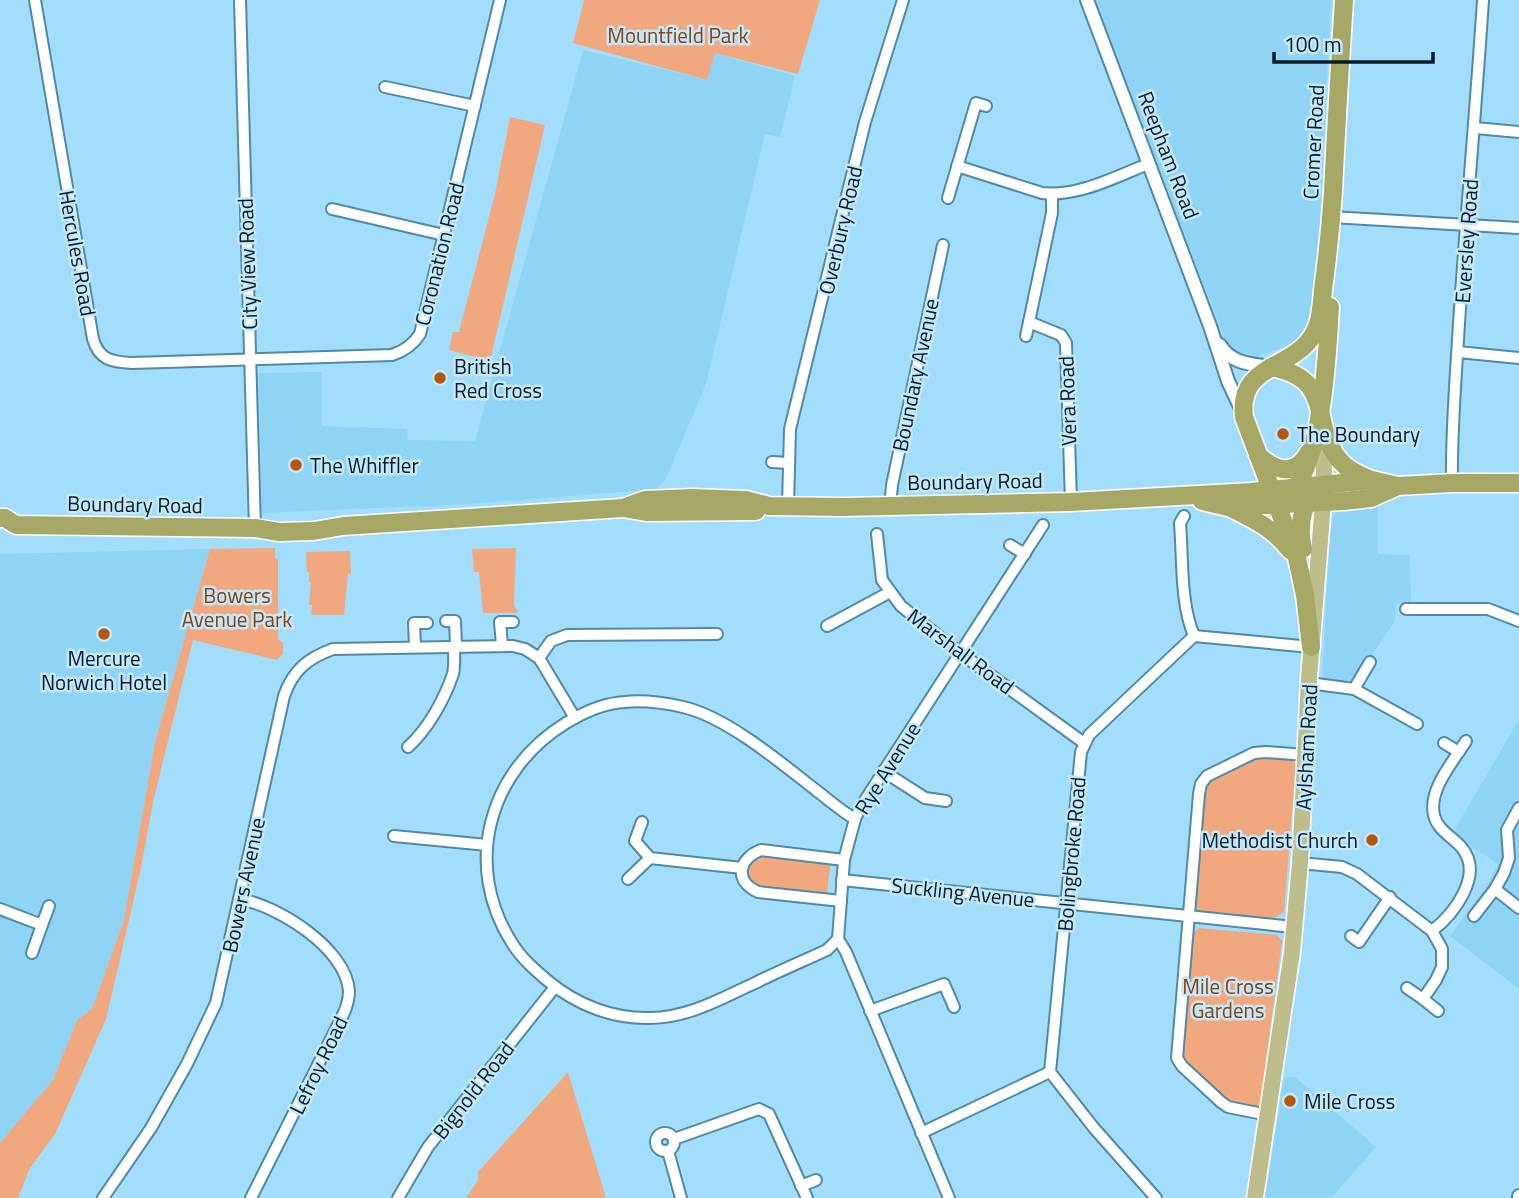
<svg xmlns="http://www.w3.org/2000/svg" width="1519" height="1198" viewBox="0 0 1519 1198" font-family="'Titillium Web',sans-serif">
<rect width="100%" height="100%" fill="#a2defc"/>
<!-- built -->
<g fill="#8fd3f5">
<path d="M 1094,0 L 1331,0 L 1319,237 L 1313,303 L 1307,325 L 1300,336 L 1290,345 L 1258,356 L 1234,351 L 1227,345 Z"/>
<path d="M 583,50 L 707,80 L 714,53 L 795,76 L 780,137 L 765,134 L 706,384 L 665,481 L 656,489 L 470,504 L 262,513 L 259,373 L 322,372 L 322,426 L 407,429 L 408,440 L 475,441 Z"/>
<path d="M 1378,501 L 1378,554 L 1410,555 L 1411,604 L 1396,604 L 1395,621 L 1354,681 L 1322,680 L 1330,533 L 1333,518 L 1341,506 Z"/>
<path d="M 210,549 L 155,742 L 124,920 L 92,1009 L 77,1020 L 53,1080 L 0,1143 L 0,554 Z"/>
<path d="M 1519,720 L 1519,989 L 1450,936 L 1487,885 L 1498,864 L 1452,834 Z"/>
<path d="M 1295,1077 L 1376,1147 L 1331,1198 L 1265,1198 L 1284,1078 Z"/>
</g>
<!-- green -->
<g fill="#f2a87f">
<path d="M 584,0 L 820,0 L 798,74 L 715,53 L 707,80 L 573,43 Z"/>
<path d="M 510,117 L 545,125 L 490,361 L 449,350 L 453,332 L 459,332 L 495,194 Z"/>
<path d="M 275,548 L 275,558 L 278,559 L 278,639 L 283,643 L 283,654 L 277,660 L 193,640 L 153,802 L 141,868 L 106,1019 L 55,1134 L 30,1168 L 18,1198 L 0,1198 L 0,1143 L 53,1080 L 77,1020 L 92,1009 L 124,920 L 155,742 L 210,549 Z"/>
<path d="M 516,548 L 514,604 L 518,613 L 483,613 L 479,572 L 474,572 L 472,549 Z"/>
<path d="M 350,551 L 351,573 L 348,574 L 344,615 L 311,615 L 312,605 L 309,605 L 311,582 L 309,582 L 309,572 L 307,572 L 306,552 Z"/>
<path d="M 1260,757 L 1292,759 L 1296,764 L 1284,912 L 1274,918 L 1199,912 L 1193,902 L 1203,794 L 1208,782 Z"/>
<path d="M 761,854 L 831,860 L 827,893 L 759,887 C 737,877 746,864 761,854 Z"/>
<path d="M 1199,928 L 1277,935 L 1282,941 L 1260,1106 C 1236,1119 1187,1073 1179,1052 L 1191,933 Z"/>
<path d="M 568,1072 L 606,1198 L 466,1198 L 478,1180 L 478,1172 Z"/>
</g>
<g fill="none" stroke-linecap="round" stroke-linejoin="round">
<defs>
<g id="minor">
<path d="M 35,0 L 93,339 C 99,360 112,362 132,363 L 392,355 C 404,351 413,345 420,334 L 500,0"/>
<path d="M 240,0 L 255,528"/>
<path d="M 385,87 L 475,106"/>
<path d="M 1475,128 L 1519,132"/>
<path d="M 957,166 L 1042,193 C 1078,197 1115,177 1148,164"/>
<path d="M 1052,194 L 1052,213 L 1029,322 L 1061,335 L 1066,343 L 1071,502"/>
<path d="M 948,198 L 976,103 L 986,106"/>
<path d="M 332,209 L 444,235"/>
<path d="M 1331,217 L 1519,228"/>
<path d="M 1026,336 L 1029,322"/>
<path d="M 1458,352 L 1519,358"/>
<path d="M 772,462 L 788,463"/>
<path d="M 1452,483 C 1451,430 1456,377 1459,323 C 1466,216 1476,108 1483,0"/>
<path d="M 788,506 L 790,429 L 865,122 L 903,0"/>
<path d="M 890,506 L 892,485 L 943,245"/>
<path d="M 1184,516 L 1180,523 C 1183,560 1180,602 1194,636"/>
<path d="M 877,534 L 882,580 L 901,606 L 956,650 L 1084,743"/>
<path d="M 1010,545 L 1025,554"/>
<path d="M 1406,609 L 1488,609 L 1519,621"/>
<path d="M 446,621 L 455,621 L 456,645"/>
<path d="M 827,626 L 890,592"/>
<path d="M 502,645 L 500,622 L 513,622"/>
<path d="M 415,646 L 414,623 L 427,623"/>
<path d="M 539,658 L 551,641 L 567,635 L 717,634"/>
<path d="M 1309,683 L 1354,689 L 1417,724"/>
<path d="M 1354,689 L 1370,662"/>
<path d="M 1444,743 L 1459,752"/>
<path d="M 408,747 C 428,729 444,700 453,674 C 455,665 454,655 454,646"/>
<path d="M 883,771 L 925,798 L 946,801"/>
<path d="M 642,822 L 635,841 L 650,858 L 742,868"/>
<path d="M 394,836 L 487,845"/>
<path d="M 1300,863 L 1342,867 L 1357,874 L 1432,931 L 1442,949 L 1442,967 L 1436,980 L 1423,999 L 1407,988"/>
<path d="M 628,879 L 650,858"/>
<path d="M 842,880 L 1293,927"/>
<path d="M 1495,889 L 1519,908"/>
<path d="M 239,899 C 277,905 346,948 349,991 C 349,1001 346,1009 342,1017 L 251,1198"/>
<path d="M 841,901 L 758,892 C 734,881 738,859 761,850 L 844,860"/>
<path d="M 0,909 L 42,925 L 49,906"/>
<path d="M 1474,916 L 1495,889 L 1504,873 L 1509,858 L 1507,830 L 1519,808"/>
<path d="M 1432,931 C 1454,914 1484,875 1462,848 C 1453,837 1437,830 1434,815 C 1428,790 1453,762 1466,741"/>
<path d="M 1351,936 L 1359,942 L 1390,897"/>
<path d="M 838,939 L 827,950 C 803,961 779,971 755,983 C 722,998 688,1018 650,1018 C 613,1019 577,1005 548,981 C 535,970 521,958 512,943 C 462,865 489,770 566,723 C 584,712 604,703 625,702 C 644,700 665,703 683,707 C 727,717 781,763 817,791 C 829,800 841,811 855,819"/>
<path d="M 32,953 L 42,925"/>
<path d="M 1423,999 L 1438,1011"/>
<path d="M 870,1011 L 944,984 L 954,1007"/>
<path d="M 1268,1115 L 1228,1107 L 1221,1102 L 1182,1066 L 1177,1058 L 1199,794 L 1201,784 L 1207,776 L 1254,753 L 1266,752 L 1306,755"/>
<circle cx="665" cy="1142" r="9"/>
<path d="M 921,1133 L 1050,1072"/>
<path d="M 674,1139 L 759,1109 L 769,1114 L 807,1198"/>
<path d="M 668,1151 L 681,1198"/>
<path d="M 801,1186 L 816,1180"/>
<path d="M 1518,1196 L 1519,1195"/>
<path d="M 103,1198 L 151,1128 L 187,1064 L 216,1003 L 284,696 C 293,670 308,658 333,649 L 513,646 L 525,649 L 539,658 L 575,718"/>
<path d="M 398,1198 L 428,1147 L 555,987"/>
<path d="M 949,1198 L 846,952 L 838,939 L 844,860 L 855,819 L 860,808 L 1043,525"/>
<path d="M 1156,1198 L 1094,1128 L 1050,1072 L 1081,752 L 1089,735 L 1194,636 L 1311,647"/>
</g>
<g id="tertiary">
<path d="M 1087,0 L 1210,326 L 1228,381 L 1243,413"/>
<path d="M 1220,345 C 1231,364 1251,364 1271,367"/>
</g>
<path id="primary" d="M 1255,1198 L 1292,952 L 1300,863 L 1309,678 L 1323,503 L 1325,435"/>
<g id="trunk">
<path d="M 1271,367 C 1337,379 1308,425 1341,462 C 1348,470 1359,475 1369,479"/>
<path d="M 1258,455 C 1276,472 1296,477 1309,452"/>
<path d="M 1292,493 C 1323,452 1327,358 1330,307"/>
<path d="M 1202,501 L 1228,507 L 1344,501 L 1371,498 L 1398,486"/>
<path d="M 623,508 L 645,500 L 692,498 L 746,500 L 769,506 L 843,507 L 1071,502 L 1251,492 L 1372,480 L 1398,486 L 1452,483 L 1519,483"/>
<path d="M 1231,508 C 1255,520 1274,529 1290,550"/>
<path d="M 0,518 L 5,518 L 16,525 L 255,528 L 279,532 L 314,531 L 343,526 L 623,508 L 646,512 L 756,511"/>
<path d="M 1303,549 C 1299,531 1300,512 1311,496"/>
<path d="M 1311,647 L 1305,595 L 1297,558 L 1244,417 C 1237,358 1303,372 1318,324 C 1322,311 1322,296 1324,282 C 1328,252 1331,222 1333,192 C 1336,128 1340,64 1344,0"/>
</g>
</defs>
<!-- minor casing -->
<use href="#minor" stroke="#508aa5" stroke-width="14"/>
<!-- tertiary casing -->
<use href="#tertiary" stroke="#508aa5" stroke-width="16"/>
<!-- primary casing -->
<use href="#primary" stroke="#fff" stroke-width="19"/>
<!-- trunk casing -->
<use href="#trunk" stroke="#fff" stroke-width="21"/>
<!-- minor -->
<use href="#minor" stroke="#fff" stroke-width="10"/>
<!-- tertiary -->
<use href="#tertiary" stroke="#fff" stroke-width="12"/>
<!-- primary -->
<use href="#primary" stroke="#bdbe8c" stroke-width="16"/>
<!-- trunk -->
<use href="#trunk" stroke="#a7a866" stroke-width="18"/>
</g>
<!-- markers -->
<g fill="#b6570e" stroke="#c4e8f9" stroke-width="2.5">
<circle cx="440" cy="378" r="7"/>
<circle cx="1283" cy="434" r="7"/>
<circle cx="296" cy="465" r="7"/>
<circle cx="104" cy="634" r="7"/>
<circle cx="1372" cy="840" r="7"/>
<circle cx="1290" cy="1101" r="7"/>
</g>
<g text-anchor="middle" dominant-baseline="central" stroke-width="5" stroke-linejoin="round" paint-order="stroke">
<!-- park labels -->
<g font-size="21" fill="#884110" stroke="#c4e8f9">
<text x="678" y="35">Mountfield Park</text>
<text x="237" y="595">Bowers<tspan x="237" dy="24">Avenue Park</tspan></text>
<text x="1228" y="986">Mile Cross<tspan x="1228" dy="24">Gardens</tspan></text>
</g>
<!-- street labels -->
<g font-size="21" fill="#041c27" stroke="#c4e8f9">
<text transform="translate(1313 142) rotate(-87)">Cromer Road</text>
<text transform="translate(1169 155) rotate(69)">Reepham Road</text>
<text transform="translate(840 230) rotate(-77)">Overbury Road</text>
<text transform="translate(1466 241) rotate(-86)">Eversley Road</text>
<text transform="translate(78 253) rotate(80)">Hercules Road</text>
<text transform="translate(439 254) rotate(-76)">Coronation Road</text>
<text transform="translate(247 264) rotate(-92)">City View Road</text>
<text transform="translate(915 375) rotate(-78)">Boundary Avenue</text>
<text transform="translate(1067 401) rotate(-92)">Vera Road</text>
<text transform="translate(975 481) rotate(-1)">Boundary Road</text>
<text transform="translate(135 504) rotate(1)">Boundary Road</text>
<text transform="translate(961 651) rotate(37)">Marshall Road</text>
<text transform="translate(1306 747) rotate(-87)">Aylsham Road</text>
<text transform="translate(887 768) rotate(-58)">Rye Avenue</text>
<text transform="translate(1071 854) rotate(-85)">Bolingbroke Road</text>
<text transform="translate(243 885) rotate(-78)">Bowers Avenue</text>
<text transform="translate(963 892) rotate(6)">Suckling Avenue</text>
<text transform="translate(318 1065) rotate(-64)">Lefroy Road</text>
<text transform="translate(473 1090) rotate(-52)">Bignold Road</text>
</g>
<!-- poi labels -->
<g font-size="21" fill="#041c27" stroke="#c4e8f9" text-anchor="start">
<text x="454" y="366">British<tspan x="454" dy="24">Red Cross</tspan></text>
<text x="1297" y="434">The Boundary</text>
<text x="310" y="465">The Whiffler</text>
<text x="104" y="658" text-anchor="middle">Mercure<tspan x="104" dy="24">Norwich Hotel</tspan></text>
<text x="1358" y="840" text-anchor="end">Methodist Church</text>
<text x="1304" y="1101">Mile Cross</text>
</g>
</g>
<!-- scale -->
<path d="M1274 52v10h159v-10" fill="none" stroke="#041c27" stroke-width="3.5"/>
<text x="1284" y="52" font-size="21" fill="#041c27" stroke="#c4e8f9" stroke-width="5" paint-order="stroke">100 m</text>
</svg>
